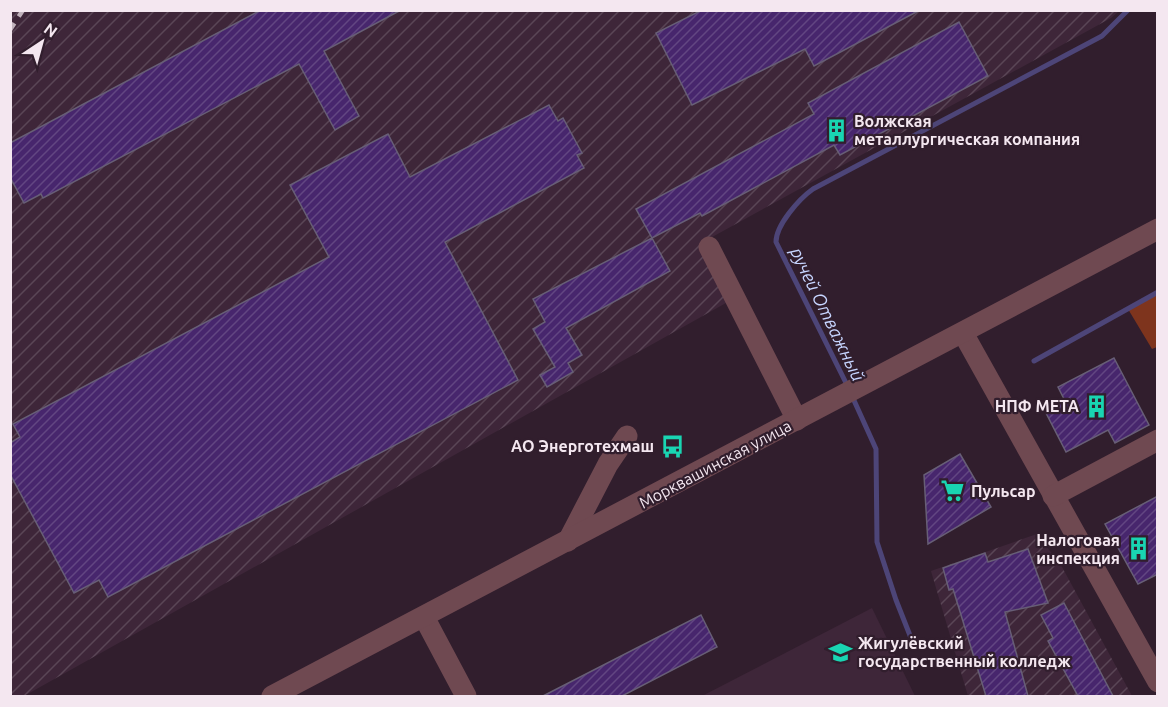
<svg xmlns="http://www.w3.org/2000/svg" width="1168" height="707" viewBox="0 0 1168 707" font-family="Ubuntu,sans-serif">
<defs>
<pattern id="industrial-furrows" width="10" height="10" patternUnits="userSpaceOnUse" patternTransform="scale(1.5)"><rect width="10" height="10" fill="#3e2639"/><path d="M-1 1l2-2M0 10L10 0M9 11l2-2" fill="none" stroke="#5a4656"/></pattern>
<pattern id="building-hatch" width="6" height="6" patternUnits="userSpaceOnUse" patternTransform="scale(1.5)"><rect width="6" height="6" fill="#47266d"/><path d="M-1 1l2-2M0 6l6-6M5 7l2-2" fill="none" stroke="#624682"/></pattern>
</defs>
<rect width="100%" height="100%" fill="#311e2d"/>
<!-- built -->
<path fill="#3e2639" d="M 872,608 L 915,696 L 702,696 Z"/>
<!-- industrial -->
<g fill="url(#industrial-furrows)">
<path d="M 10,11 L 1119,11 L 1111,18 L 703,242 L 733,299 L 24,696 L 10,696 Z"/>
<path d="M 1037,534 L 1062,567 L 1132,696 L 968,696 L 931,571 Z"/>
</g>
<!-- green -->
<path fill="#7e341d" d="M 1157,292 L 1157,347 L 1152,349 L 1128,309 Z"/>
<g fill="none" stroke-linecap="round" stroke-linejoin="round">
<!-- stream -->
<g stroke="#4d4578" stroke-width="5">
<path d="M 1034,361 L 1158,292"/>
<path d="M 848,387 L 776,242 C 776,225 799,199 813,189 L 1102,36 L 1128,10"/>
<path d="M 852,396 L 876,449 L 877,542 L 896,600 L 911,638"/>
</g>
</g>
<!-- building -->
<g fill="url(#building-hatch)" stroke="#675e76" stroke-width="1.5">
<path d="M 261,10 L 401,10 L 324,51 L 359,116 L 335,130 L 299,64 L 43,198 L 41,194 L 24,203 L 10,177 L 10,143 Z"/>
<path d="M 702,10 L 920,10 L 814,66 L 805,49 L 692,105 L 656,33 Z"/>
<path d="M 959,22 L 988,76 L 840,155 L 834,145 L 702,216 L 700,213 L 652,238 L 636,209 L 814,114 L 808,103 Z"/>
<path d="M 549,105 L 558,121 L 563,118 L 582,153 L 577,155 L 584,168 L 445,242 L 518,380 L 108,597 L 99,580 L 74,593 L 10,474 L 10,443 L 20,437 L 13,424 L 329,257 L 290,185 L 388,134 L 410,177 Z"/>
<path d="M 652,238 L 670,271 L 566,328 L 582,355 L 568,363 L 573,372 L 547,387 L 540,375 L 555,367 L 533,329 L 545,322 L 533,299 Z"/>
<path d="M 1114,358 L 1149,425 L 1115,443 L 1108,430 L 1066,452 L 1045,411 L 1065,401 L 1058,387 Z"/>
<path d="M 960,454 L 991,507 L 928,544 L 924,475 Z"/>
<path d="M 1158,496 L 1158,574 L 1138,584 L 1105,524 Z"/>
<path d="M 1028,549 L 1048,603 L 1005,612 L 1028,696 L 986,696 L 953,589 L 949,590 L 943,568 L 985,553 L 988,562 Z"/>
<path d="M 1064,603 L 1113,696 L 1078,696 L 1048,641 L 1053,638 L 1041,615 Z"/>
<path d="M 701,615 L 717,647 L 622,696 L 543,696 Z"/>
</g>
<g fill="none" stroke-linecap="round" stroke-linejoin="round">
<!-- minor -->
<g stroke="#6f4951" stroke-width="21">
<path d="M 709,247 L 797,420"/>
<path d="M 963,333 L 1158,682"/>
<path d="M 1053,496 L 1158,440"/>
<path d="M 568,541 L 608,464 L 627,436"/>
<path d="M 424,617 L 466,696"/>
<path d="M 272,696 L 1158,229"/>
</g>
<!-- rail -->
<path stroke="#c0b2bc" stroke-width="4.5" stroke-dasharray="8 8" stroke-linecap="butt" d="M 10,30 L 23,10"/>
</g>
<!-- icons -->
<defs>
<symbol id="building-bare" viewBox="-9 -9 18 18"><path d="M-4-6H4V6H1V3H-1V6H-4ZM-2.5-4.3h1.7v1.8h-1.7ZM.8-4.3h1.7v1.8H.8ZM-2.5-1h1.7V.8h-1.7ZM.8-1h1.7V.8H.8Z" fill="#19d5b2" stroke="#311e2d" stroke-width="2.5" paint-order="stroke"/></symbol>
<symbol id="bus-bare" viewBox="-9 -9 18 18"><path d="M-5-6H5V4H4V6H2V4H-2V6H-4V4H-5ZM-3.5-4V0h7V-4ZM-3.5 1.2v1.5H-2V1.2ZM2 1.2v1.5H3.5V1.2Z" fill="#19d5b2" stroke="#311e2d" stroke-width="2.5" paint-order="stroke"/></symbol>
<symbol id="supermarket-bare" viewBox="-9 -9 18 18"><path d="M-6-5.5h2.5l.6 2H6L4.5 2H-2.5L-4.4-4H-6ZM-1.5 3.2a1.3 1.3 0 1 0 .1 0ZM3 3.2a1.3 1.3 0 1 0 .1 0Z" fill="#19d5b2" stroke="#311e2d" stroke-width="2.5" paint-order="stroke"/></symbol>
<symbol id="university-bare" viewBox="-9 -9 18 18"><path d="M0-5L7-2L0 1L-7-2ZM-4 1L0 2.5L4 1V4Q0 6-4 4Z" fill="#19d5b2" stroke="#311e2d" stroke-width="2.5" paint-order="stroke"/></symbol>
</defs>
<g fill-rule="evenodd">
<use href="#building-bare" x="820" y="114" width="33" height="33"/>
<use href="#building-bare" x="1080" y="390" width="33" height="33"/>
<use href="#bus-bare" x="656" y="430" width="33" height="33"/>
<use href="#supermarket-bare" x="936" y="474" width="33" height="33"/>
<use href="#building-bare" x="1122" y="532" width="33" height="33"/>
<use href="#university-bare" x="824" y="636" width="33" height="33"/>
</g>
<g text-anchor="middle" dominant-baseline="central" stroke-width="4.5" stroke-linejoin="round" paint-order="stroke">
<!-- poi labels -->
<g font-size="16" font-weight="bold" fill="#f4e7f0" stroke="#311e2d" text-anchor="start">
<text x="854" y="121">Волжская<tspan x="854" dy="18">металлургическая компания</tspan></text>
<text x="1079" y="406" text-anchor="end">НПФ МЕТА</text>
<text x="654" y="446" text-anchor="end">АО Энерготехмаш</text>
<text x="971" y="491">Пульсар</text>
<text x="1120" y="540" text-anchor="end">Налоговая<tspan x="1120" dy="18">инспекция</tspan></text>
<text x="858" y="643">Жигулёвский<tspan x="858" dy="18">государственный колледж</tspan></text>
</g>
<!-- street labels -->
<g font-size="16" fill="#f4e7f0" stroke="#311e2d">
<text transform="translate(715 464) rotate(-28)">Морквашинская улица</text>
</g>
<!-- water labels -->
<g font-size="18" font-style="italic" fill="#c7d5ff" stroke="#311e2d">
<text transform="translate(828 314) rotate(64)">ручей Отважный</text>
</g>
</g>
<!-- border -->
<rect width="1168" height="707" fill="none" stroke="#f4e7f0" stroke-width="24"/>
<!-- north arrow -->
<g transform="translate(42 42) rotate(36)" stroke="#311e2d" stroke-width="4.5" paint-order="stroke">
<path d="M0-4.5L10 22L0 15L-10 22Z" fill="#f4e7f0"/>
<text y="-9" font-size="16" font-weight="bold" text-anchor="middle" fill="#f4e7f0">N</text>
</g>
</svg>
